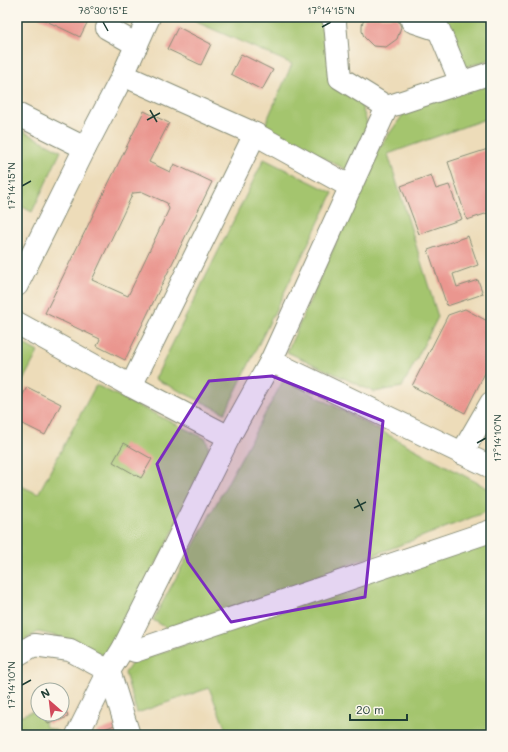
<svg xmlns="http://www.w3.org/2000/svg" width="508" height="752" viewBox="0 0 508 752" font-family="Mali,sans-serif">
<rect width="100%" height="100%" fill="#fbf7ec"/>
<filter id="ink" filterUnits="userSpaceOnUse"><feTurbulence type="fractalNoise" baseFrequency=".025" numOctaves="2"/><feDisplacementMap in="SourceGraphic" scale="8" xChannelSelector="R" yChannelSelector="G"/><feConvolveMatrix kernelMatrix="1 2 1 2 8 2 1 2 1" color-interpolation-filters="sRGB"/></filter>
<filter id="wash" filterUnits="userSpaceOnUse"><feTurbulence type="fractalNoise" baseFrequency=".012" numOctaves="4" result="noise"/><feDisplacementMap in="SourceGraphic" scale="16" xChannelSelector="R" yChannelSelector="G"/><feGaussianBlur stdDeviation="0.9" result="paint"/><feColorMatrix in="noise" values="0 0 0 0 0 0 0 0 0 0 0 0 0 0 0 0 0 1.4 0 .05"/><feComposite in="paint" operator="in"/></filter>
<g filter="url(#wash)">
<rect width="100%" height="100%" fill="#eddcb9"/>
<!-- green -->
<g fill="#a4c56e" stroke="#628151">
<path d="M 185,17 L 325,17 L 360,101 L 368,126 L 347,170 L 264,127 L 292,64 Z"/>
<path d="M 441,17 L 491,17 L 491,59 L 463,68 Z"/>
<path d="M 491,81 L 491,117 L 388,154 L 438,317 L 402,387 L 374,392 L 287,352 L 377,151 L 407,109 Z"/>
<path d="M 17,128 L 61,151 L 32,212 L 17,204 Z"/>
<path d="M 264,159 L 333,193 L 225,413 L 155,379 Z"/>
<path d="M 17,340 L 38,352 L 17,392 Z"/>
<path d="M 284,379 L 491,490 L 491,510 L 174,632 L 153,620 Z"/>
<path d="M 96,385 L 206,439 L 211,457 L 108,658 L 61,637 L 38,632 L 17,645 L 17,484 L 38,494 Z"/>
<path d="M 491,538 L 491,735 L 228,735 L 209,688 L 137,713 L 125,673 L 132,663 Z"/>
<path d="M 38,709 L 38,714 L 41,714 L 46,727 L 59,732 L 58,735 L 17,735 L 17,717 Z"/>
</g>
<g id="blocks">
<!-- building -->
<g fill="#ea968f" fill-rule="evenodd">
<path d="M 38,17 L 90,17 L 80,37 Z"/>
<path d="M 365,17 L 397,17 L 401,27 L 397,39 L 386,47 L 373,46 L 364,37 L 362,31 L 362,25 Z"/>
<path d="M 178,27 L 211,44 L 201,65 L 167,49 Z"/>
<path d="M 241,54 L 273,70 L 262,90 L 231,74 Z"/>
<path d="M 144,111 L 169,123 L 149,162 L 170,172 L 174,164 L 212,182 L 125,360 L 97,346 L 100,339 L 45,313 ZM 143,192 L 167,203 L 169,209 L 128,296 L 92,280 L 133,193 Z"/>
<path d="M 491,148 L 491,212 L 467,220 L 448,162 Z"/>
<path d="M 431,175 L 436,189 L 449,185 L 462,219 L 419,234 L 401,186 Z"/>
<path d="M 468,236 L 478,265 L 453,274 L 457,287 L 478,280 L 483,294 L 447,306 L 428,250 Z"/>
<path d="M 465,309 L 491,323 L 491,361 L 465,413 L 412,386 L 448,315 Z"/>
<path d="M 27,387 L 61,404 L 45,435 L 17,421 L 17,406 Z"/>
<path d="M 124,443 L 152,459 L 141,478 L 113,462 Z"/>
<path d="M 62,700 L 68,717 L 48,724 L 44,714 L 62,714 Z"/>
<path d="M 115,725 L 119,735 L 97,735 L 96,732 Z"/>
</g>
</g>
</g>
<g filter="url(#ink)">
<use href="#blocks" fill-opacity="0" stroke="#868c76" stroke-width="1"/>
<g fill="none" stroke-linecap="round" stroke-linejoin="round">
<defs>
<g id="minor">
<path d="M 332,17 L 335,23 L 340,78 L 387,107"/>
<path d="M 412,21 L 439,30 L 461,83"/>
<path d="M 107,28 L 137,45"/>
<path d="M 123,75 L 149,17"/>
<path d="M 17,114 L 85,148"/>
<path d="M 255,134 L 351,187"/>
<path d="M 17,285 L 85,148 L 123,75 L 255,134 L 131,386"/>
<path d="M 17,323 L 131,386 L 229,437"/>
<path d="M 271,361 L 491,467"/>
<path d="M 462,453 L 491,403"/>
<path d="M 124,647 L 135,651 L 491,531"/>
<path d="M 17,655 L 34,645 L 70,650 L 109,671 L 129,735"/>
<path d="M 77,735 L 109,671 L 124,647 L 229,437 L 271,361 L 387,107 L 491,73"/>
</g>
</defs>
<!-- minor casing -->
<use href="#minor" stroke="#868c76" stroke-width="24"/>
<!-- minor -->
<use href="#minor" stroke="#fff" stroke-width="22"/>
</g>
</g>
<!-- marked area -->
<path fill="#7b2cbf" fill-opacity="0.2" stroke="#7b2cbf" stroke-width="3" stroke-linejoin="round" d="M 272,376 L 383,421 L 365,597 L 231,622 L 188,562 L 157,464 L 209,381 Z"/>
<!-- ticks -->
<path fill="none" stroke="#1f3d34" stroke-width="1.5" d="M 103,22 L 108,31M 322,27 L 331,22M 150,110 L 157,122M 147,120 L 160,113M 22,186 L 31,181M 477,443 L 486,438M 357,499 L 363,511M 354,508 L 366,502M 22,685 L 31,680"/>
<!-- margin -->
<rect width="508" height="752" fill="none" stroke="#fbf7ec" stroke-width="44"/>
<!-- north arrow -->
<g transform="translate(50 702) rotate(332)"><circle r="19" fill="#fbf7ec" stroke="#a3ada2"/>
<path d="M0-3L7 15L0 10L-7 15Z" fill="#d1495b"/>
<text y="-6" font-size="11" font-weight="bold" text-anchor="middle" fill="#1f3d34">N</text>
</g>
<!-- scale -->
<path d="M350 714v6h57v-6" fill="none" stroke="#1f3d34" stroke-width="2"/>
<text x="356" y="714" font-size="12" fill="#1f3d34" stroke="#fbf7ec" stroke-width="3" paint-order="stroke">20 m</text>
<rect x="22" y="22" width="464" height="708" fill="none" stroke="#1f3d34" stroke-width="1.5"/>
<g font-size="10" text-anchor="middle" fill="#1f3d34">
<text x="103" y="14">78°30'15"E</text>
<text x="331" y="14">17°14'15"N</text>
<text transform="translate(11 186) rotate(-90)" y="4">17°14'15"N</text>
<text transform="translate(497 438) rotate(-90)" y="4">17°14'10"N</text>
<text transform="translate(11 685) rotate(-90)" y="4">17°14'10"N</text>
</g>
</svg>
